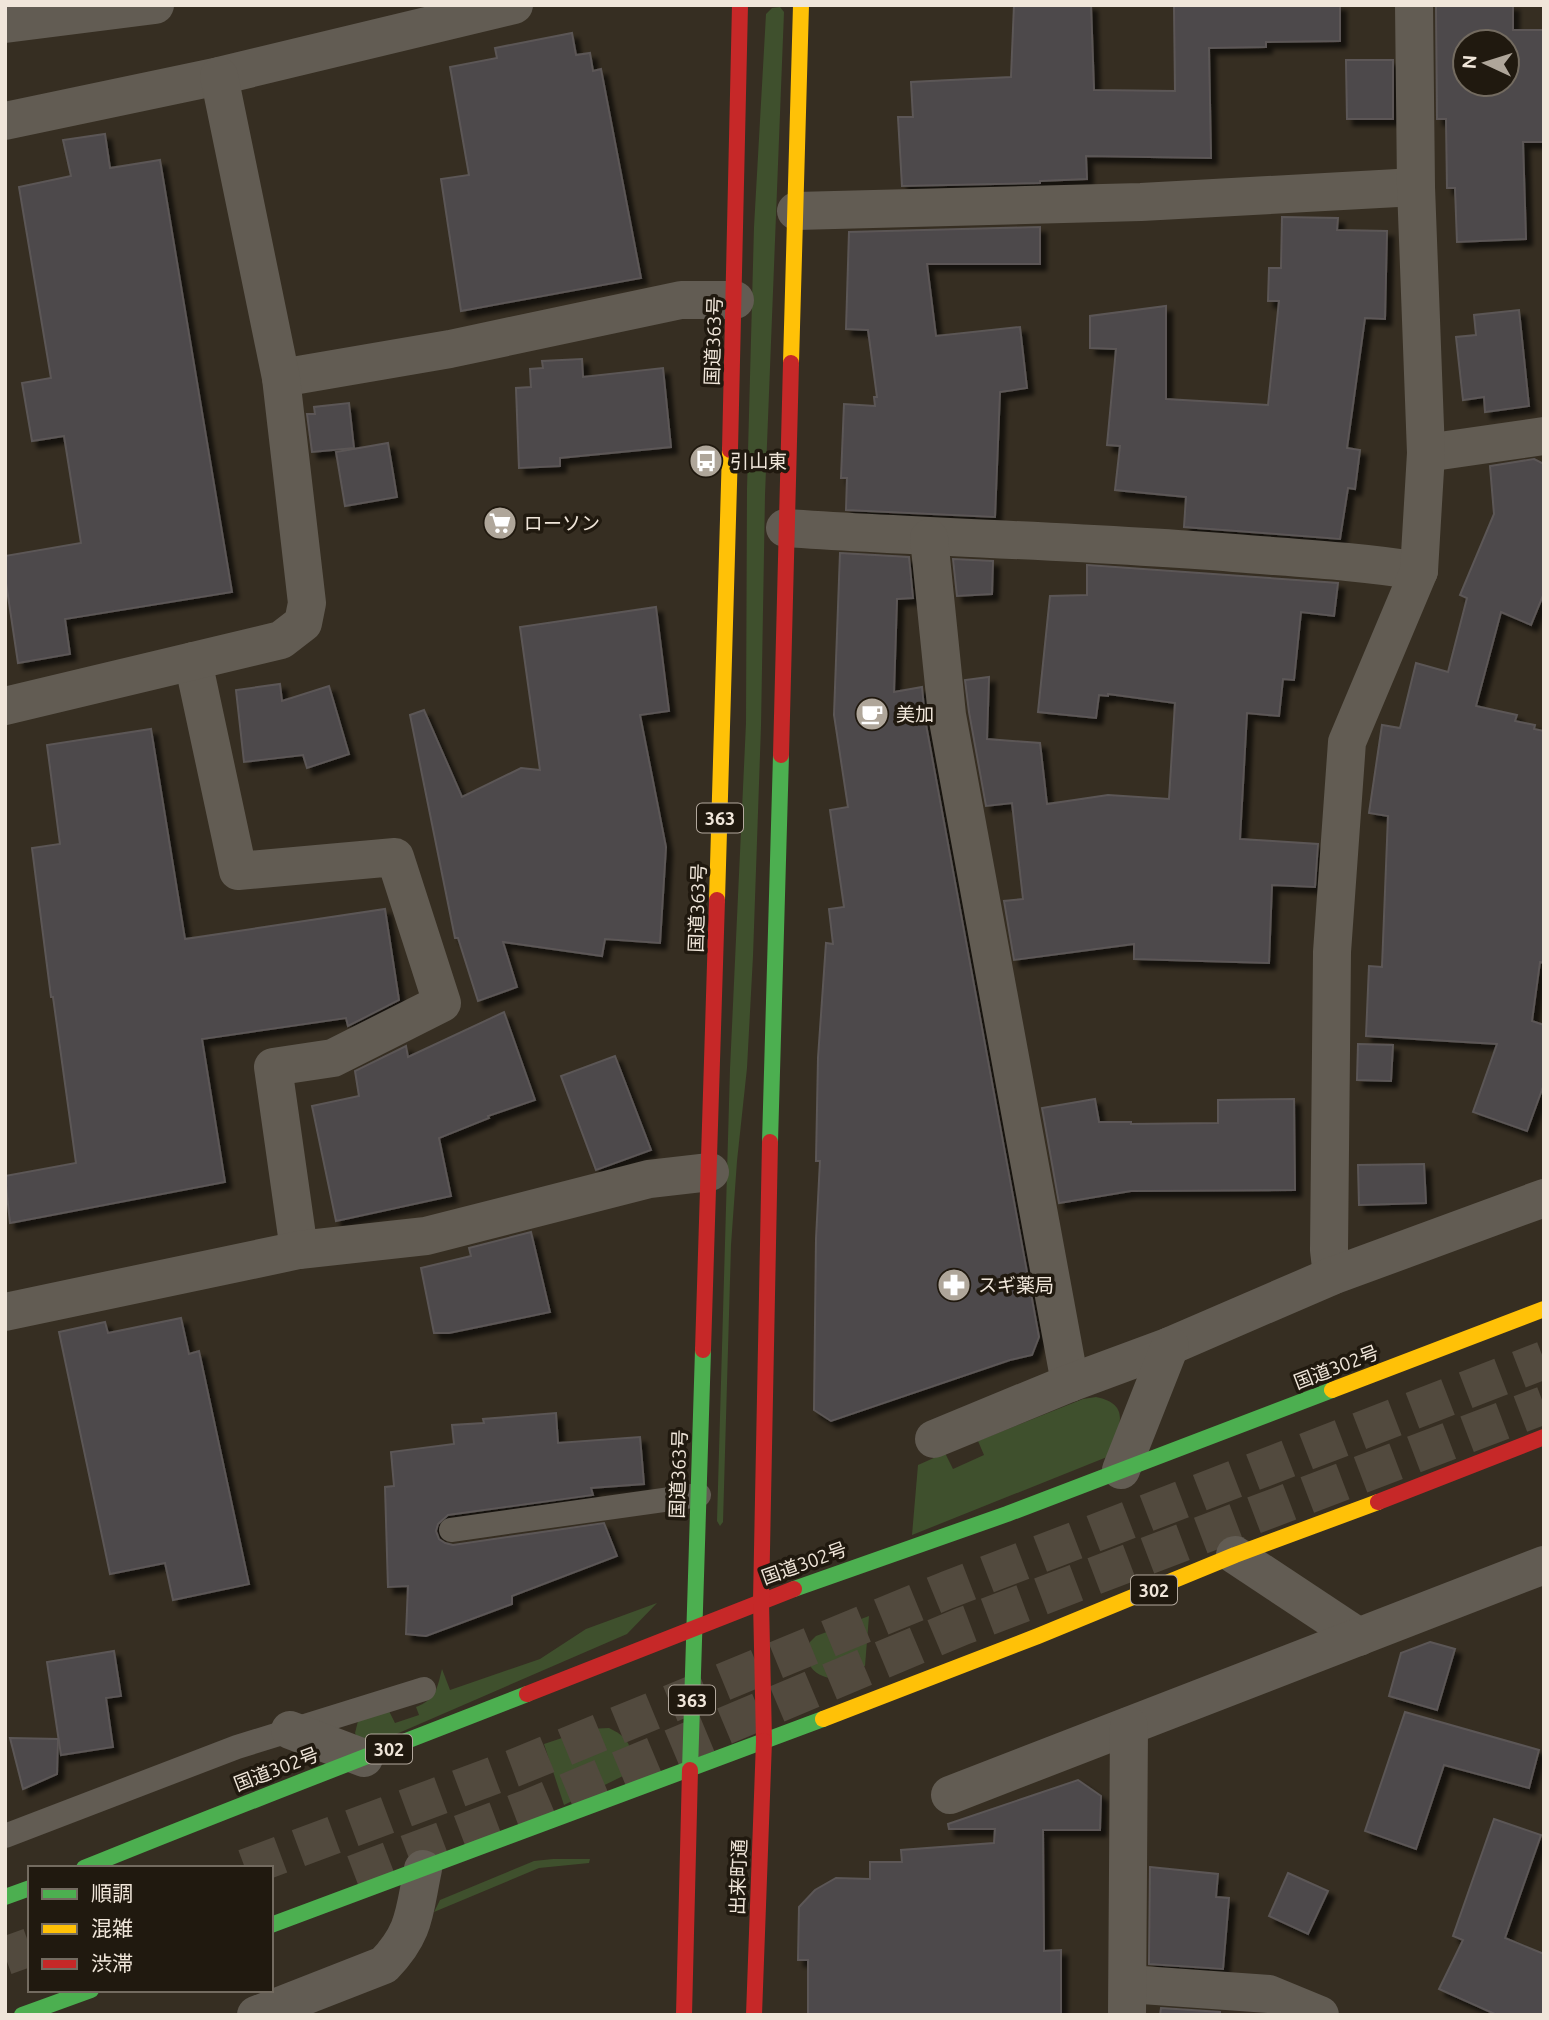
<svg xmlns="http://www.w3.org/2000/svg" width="1549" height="2020" viewBox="0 0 1549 2020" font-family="Ubuntu,'Noto Sans JP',sans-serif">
<defs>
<filter id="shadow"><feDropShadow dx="6" dy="6" stdDeviation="2" flood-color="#0009"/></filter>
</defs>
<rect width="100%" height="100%" fill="#362e22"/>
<!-- green -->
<g fill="#3f502d">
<path d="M 780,7 L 784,12 L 765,495 L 761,726 L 753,956 L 747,1068 L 737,1161 L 731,1245 L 723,1522 L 720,1526 L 717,1521 L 730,1069 L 746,723 L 747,489 L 754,227 L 766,14 L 772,8 Z"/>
<path d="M 1096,1397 C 1135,1405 1117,1431 1107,1457 L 912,1535 L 918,1465 L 945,1453 L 953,1469 L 984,1455 L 978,1441 L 1083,1399 Z"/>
<path d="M 657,1603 L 627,1634 L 378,1742 L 358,1739 L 355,1733 L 358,1721 L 389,1711 L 395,1723 L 419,1715 L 416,1707 C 436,1699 437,1689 442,1669 L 450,1690 L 540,1659 L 586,1629 Z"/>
<path d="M 869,1616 L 865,1666 L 829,1678 C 809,1673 805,1661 810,1642 L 816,1636 Z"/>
<path d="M 609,1728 C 634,1740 632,1750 627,1774 L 564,1805 L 544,1744 L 589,1729 Z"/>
<path d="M 553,1859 L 590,1859 L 589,1863 L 539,1868 L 434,1912 L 440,1900 L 534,1861 Z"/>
</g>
<!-- building -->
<g fill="#4d484c" stroke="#5b5756" stroke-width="2" fill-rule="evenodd" filter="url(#shadow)">
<path d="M 1014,5 L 1091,5 L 1094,90 L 1175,91 L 1174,5 L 1340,5 L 1340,41 L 1266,42 L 1266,47 L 1209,48 L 1211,158 L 1086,156 L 1087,179 L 1040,181 L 1040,183 L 902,186 L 898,117 L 913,117 L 911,82 L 1011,77 Z"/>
<path d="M 1436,5 L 1513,5 L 1513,30 L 1544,30 L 1544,142 L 1523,142 L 1526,239 L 1457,242 L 1455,188 L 1447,188 L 1446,119 L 1437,119 ZM 1465,42 L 1507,42 L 1507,84 L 1465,84 Z"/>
<path d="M 572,33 L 576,55 L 590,53 L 593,71 L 601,69 L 641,278 L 461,311 L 441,179 L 469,175 L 450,67 L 497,58 L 495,48 Z"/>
<path d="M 1346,60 L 1393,60 L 1393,119 L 1347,119 Z"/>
<path d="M 105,134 L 110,168 L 160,160 L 232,592 L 65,619 L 70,654 L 18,663 L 5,576 L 5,556 L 81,543 L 64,436 L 32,441 L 22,383 L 51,378 L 19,187 L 71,176 L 63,140 Z"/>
<path d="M 1282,217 L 1338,218 L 1337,230 L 1387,231 L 1385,319 L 1365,318 L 1347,448 L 1360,450 L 1355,489 L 1348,488 L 1340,539 L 1184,527 L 1186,497 L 1115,490 L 1120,446 L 1107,445 L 1116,349 L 1090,348 L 1090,316 L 1166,306 L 1166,399 L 1268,405 L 1279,301 L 1268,301 L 1269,268 L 1281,268 Z"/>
<path d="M 1040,227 L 1040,264 L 927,264 L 936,336 L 1020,327 L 1027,388 L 1000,392 L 995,517 L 846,510 L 847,478 L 841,478 L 844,404 L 875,406 L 874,397 L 877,397 L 868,330 L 846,329 L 849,232 Z"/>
<path d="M 1519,310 L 1529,406 L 1485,412 L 1484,397 L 1463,400 L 1456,337 L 1476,335 L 1474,315 Z"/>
<path d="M 582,359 L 583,377 L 663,368 L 671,447 L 560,458 L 560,466 L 519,468 L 516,388 L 531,387 L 530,369 L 543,368 L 542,361 Z"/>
<path d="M 349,403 L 354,448 L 312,452 L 307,414 L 315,414 L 314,407 Z"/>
<path d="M 388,443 L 397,497 L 345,506 L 336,452 Z"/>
<path d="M 1534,459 L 1544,464 L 1544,593 L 1531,625 L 1501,612 L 1476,706 L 1517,715 L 1515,721 L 1535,725 L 1534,729 L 1544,731 L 1544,963 L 1540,962 L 1532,1021 L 1544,1025 L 1544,1084 L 1527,1131 L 1473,1112 L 1497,1044 L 1366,1036 L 1369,966 L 1382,967 L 1388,816 L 1369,813 L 1382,725 L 1400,728 L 1416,663 L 1448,672 L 1467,598 L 1460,595 L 1494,514 L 1490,466 Z"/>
<path d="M 840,553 L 909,557 L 913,598 L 897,599 L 894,692 L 922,687 L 925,719 L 1039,1337 L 1032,1355 L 1010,1360 L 831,1421 L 814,1410 L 816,1239 L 820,1161 L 816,1161 L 818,1058 L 826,943 L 833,944 L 829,909 L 844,907 L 830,810 L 848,807 L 834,715 Z"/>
<path d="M 953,559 L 993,561 L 992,594 L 957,596 Z"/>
<path d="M 1087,565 L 1338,583 L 1334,616 L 1301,612 L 1294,680 L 1283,679 L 1279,716 L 1247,713 L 1240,839 L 1318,844 L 1315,887 L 1272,885 L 1269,963 L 1134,959 L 1134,944 L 1014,960 L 1004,901 L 1023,899 L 1012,803 L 986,806 L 969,712 L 965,680 L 989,677 L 987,739 L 1040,743 L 1047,804 L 1108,795 L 1169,799 L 1175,703 L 1108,694 L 1108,696 L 1099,695 L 1096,718 L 1038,712 L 1050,596 L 1087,595 Z"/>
<path d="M 656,607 L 669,711 L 640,715 L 666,847 L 660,943 L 605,939 L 602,956 L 503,942 L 517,987 L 478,1001 L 458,938 L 455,938 L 410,715 L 424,710 L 462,797 L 521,768 L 540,770 L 520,627 Z"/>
<path d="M 280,684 L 282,701 L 329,686 L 349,754 L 307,768 L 303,755 L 244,762 L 236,690 Z"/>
<path d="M 151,729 L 185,939 L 385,909 L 399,1000 L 348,1026 L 346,1018 L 202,1039 L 225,1182 L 10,1223 L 5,1176 L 76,1163 L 53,997 L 51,997 L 32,848 L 60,844 L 47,745 Z"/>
<path d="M 504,1012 L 535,1100 L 488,1116 L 489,1118 L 439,1138 L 451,1196 L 336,1221 L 312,1106 L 359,1096 L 355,1071 L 406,1046 L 408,1057 Z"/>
<path d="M 1358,1044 L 1393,1045 L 1391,1081 L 1357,1080 Z"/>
<path d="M 615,1056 L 651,1150 L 596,1170 L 561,1076 Z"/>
<path d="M 1095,1099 L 1099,1122 L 1131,1122 L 1131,1124 L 1218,1123 L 1218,1100 L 1294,1099 L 1295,1190 L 1131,1191 L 1059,1203 L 1042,1108 Z"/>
<path d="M 1424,1164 L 1426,1203 L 1359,1205 L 1358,1165 Z"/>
<path d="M 531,1232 L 550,1312 L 449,1333 L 434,1333 L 421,1268 L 471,1256 L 469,1248 Z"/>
<path d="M 181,1318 L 189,1354 L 199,1351 L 249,1584 L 173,1600 L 165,1563 L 110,1574 L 59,1332 L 105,1322 L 108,1333 Z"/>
<path d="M 556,1413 L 558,1443 L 640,1437 L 644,1484 L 591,1488 L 593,1495 L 448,1515 L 438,1524 L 436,1531 L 439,1539 L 445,1543 L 453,1545 L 604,1523 L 617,1556 L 512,1596 L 512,1604 L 426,1636 L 406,1634 L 408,1586 L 388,1587 L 385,1487 L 394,1486 L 391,1452 L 454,1444 L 452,1425 L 484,1423 L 483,1419 Z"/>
<path d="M 1430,1642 L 1455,1649 L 1437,1710 L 1389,1696 L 1401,1653 Z"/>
<path d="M 114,1651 L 121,1696 L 106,1698 L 113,1747 L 61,1755 L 47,1662 Z"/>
<path d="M 1405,1712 L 1539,1750 L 1529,1788 L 1444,1765 L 1416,1849 L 1365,1831 Z"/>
<path d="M 10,1738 L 58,1739 L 57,1774 L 23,1789 Z"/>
<path d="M 1078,1780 L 1101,1796 L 1100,1830 L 1043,1830 L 1044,1951 L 1061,1950 L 1061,2015 L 808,2015 L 808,1960 L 798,1960 L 799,1907 L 815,1890 L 836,1878 L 870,1879 L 870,1862 L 902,1862 L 901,1850 L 994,1843 L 995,1829 L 949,1829 L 948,1824 Z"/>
<path d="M 1494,1819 L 1541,1835 L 1505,1938 L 1544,1954 L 1544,2015 L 1497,2015 L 1439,1989 L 1463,1940 L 1453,1936 Z"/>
<path d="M 1150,1867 L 1218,1874 L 1216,1897 L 1229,1898 L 1223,1969 L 1149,1964 Z"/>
<path d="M 1288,1873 L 1328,1891 L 1308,1934 L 1269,1916 Z"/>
<path d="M 1161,2008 L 1220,2012 L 1220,2015 L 1160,2015 Z"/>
</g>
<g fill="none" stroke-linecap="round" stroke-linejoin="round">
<!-- highway-tunnel -->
<g stroke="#524a3e" stroke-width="38" stroke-dasharray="38 19" stroke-linecap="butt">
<path d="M 245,1868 L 514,1768 L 947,1590 L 1544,1360"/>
<path d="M 354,1874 L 529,1808 L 963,1626 L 1544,1405"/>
<path d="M 5,1956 L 30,1947"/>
</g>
<!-- lane -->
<g stroke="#625c53" stroke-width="24">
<path d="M 451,1530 L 699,1495"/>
<path d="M 5,1836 L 237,1747 L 424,1689"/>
</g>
<!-- street -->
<g stroke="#625c53" stroke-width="38">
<path d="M 5,24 L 155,5"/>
<path d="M 5,121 L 219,76 L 514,5"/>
<path d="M 796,211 L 1141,202 L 1416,187"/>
<path d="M 281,378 L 450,349 L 681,300 L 735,300"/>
<path d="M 1426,453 L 1544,436"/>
<path d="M 785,528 C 935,538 1085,541 1234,553 C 1296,558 1358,561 1419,571"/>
<path d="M 929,538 L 947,715 L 1070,1383"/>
<path d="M 193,661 L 238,871 L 395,857 L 442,1003 L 333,1058 L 273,1067 L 299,1250"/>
<path d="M 5,706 L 281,640 L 303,623 L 307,603 L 281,378 L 219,76"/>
<path d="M 1332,1276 L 1329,1250 L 1332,952 L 1347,742 L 1419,571 L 1426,453 L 1416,187 L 1414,5"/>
<path d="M 5,1312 L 299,1250 L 426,1236 L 649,1179 L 710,1172"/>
<path d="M 934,1439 L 1070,1383 L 1170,1346 L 1332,1276 L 1544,1198"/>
<path d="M 1121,1470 L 1170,1346"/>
<path d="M 1235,1555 L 1359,1637"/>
<path d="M 290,1730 L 364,1758"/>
<path d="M 950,1795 L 1544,1565"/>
<path d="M 1128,1984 L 1269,1994 L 1320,2015"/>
<path d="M 256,2015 L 384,1965 C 416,1932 414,1911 423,1869"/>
<path d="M 1127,2015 L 1129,1726"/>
</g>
<!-- fast -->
<g stroke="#4caf50" stroke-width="16">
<path d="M 770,1142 L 781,755"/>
<path d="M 794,1589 L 1007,1514 L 1332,1390"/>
<path d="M 690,1770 L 703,1350"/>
<path d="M 84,1868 C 231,1808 379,1752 527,1694"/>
<path d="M 5,1897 L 30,1888"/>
<path d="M 271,1925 L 823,1719"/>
<path d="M 22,2015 L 91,1990"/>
</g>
<!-- slow -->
<g stroke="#ffc107" stroke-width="16">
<path d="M 791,363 L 801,5"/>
<path d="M 717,900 L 730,450"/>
<path d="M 1332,1390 L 1544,1309"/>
<path d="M 823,1719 L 1038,1636 L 1235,1555 L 1378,1502"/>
</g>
<!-- jam -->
<g stroke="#c62828" stroke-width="16">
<path d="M 730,450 L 740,5"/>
<path d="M 781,755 L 791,363"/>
<path d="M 703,1350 L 717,900"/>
<path d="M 1378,1502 L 1544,1437"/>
<path d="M 527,1694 L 794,1589"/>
<path d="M 764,1741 L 761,1601 L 770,1142"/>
<path d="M 684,2015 L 690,1770"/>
<path d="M 754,2015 L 764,1741"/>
</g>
</g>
<!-- icons -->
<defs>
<symbol id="bus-disc" viewBox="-11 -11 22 22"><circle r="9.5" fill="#afa69a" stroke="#20190f"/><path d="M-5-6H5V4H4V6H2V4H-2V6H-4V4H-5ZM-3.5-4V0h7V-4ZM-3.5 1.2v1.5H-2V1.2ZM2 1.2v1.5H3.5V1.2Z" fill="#fff"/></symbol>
<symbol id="supermarket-disc" viewBox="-11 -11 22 22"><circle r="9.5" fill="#afa69a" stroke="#20190f"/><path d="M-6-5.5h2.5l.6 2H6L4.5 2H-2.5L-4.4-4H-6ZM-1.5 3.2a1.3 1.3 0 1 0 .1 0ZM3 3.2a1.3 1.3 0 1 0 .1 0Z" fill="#fff"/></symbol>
<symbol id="cafe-disc" viewBox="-11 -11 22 22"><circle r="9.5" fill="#afa69a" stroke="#20190f"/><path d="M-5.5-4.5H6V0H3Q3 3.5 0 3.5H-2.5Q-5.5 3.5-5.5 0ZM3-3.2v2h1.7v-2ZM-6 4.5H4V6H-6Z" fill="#fff"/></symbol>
<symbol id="pharmacy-disc" viewBox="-11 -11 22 22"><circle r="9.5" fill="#afa69a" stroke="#20190f"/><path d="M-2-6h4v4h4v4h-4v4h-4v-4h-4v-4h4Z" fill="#fff"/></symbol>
</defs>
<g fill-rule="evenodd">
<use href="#bus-disc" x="687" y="442" width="38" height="38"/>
<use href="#supermarket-disc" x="481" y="504" width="38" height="38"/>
<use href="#cafe-disc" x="853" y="695" width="38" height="38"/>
<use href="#pharmacy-disc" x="935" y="1266" width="38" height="38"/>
</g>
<g text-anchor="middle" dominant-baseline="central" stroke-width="7" stroke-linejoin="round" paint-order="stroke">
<!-- shield labels -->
<g fill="#20190f" stroke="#b2a89d" stroke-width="2">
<rect x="697" y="803.5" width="46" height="29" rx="5"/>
<rect x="1131" y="1575.5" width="46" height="29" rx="5"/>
<rect x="669" y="1685.5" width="46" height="29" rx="5"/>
<rect x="366" y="1734.5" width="46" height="29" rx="5"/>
</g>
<g font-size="18" font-weight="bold" fill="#f0e6da">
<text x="720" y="818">363</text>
<text x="1154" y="1590">302</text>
<text x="692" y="1700">363</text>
<text x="389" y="1749">302</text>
</g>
<!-- street labels -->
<g font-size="19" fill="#f0e6da" stroke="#20190f">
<text transform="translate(713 341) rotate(-88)">国道363号</text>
<text transform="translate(697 908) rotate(-88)">国道363号</text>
<text transform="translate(1336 1367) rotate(-21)">国道302号</text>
<text transform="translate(678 1474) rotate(-88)">国道363号</text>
<text transform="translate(804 1563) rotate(-20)">国道302号</text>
<text transform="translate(276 1769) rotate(-21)">国道302号</text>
<text transform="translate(738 1877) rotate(-88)">出来町通</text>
</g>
<!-- poi labels -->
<g font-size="19" fill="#f0e6da" stroke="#20190f" text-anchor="start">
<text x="730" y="461">引山東</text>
<text x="524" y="523">ローソン</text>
<text x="896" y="714">美加</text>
<text x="978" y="1285">スギ薬局</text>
</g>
</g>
<!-- border -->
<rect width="1549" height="2020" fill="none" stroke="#f0e6da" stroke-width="14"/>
<!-- legend -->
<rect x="28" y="1866" width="245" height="126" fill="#20190f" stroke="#736b60" stroke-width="2"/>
<rect x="42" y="1889" width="35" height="10" fill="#4caf50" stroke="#736b60" stroke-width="2"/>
<text x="91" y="1901" font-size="21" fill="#f0e6da">順調</text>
<rect x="42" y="1924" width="35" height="10" fill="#ffc107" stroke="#736b60" stroke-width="2"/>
<text x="91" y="1936" font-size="21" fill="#f0e6da">混雑</text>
<rect x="42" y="1959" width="35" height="10" fill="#c62828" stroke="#736b60" stroke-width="2"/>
<text x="91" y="1971" font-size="21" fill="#f0e6da">渋滞</text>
<!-- north arrow -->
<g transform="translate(1486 63) rotate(274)"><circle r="33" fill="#20190f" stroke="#736b60" stroke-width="2"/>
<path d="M0-5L12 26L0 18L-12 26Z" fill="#afa69a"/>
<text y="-10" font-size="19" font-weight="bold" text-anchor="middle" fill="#f0e6da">N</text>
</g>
</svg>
